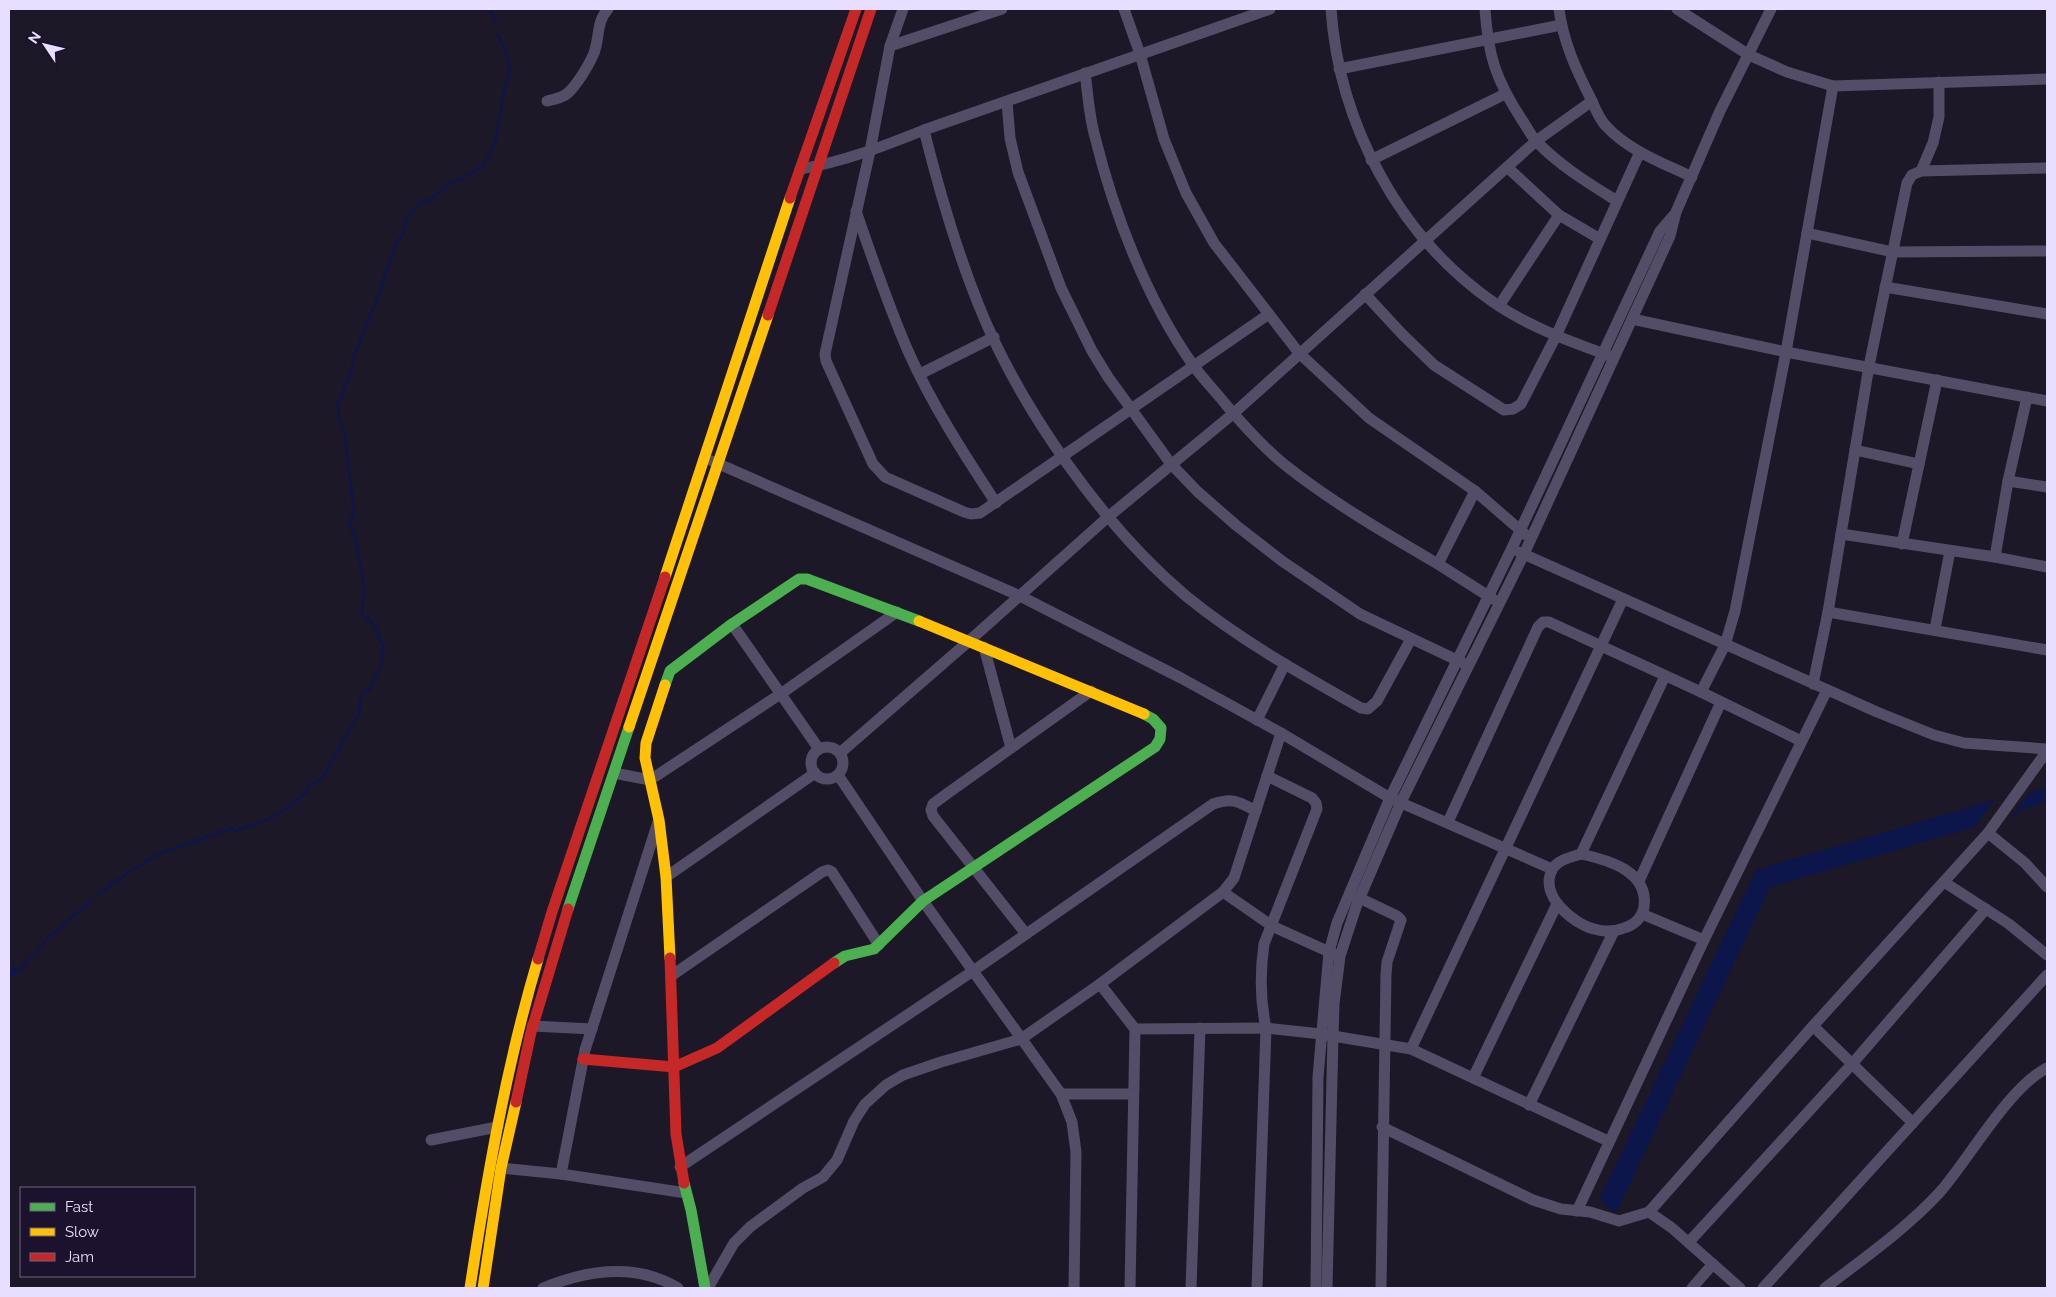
<svg xmlns="http://www.w3.org/2000/svg" width="2056" height="1297" viewBox="0 0 2056 1297" font-family="Raleway,sans-serif">
<rect width="100%" height="100%" fill="#1d1827"/>
<!-- water -->
<g fill="#0d164a">
<path d="M 2047,787 L 2047,802 L 2020,810 L 2015,817 L 2011,818 L 2029,793 Z"/>
<path d="M 1994,800 L 1975,827 L 1770,887 L 1616,1213 L 1599,1200 L 1756,870 Z"/>
</g>
<g fill="none" stroke-linecap="round" stroke-linejoin="round">
<!-- stream -->
<g stroke="#0d164a" stroke-width="2.5">
<path d="M 488,9 L 496,19 L 494,21"/>
<path d="M 98,895 L 120,878 L 158,854 L 232,828 L 236,831 C 247,825 248,826 258,823 C 270,820 307,797 309,786 L 323,777 L 354,721 L 360,714 C 359,703 359,694 370,689 C 372,678 382,670 383,658 L 381,655 L 384,645 L 381,643 C 378,630 374,621 362,615 L 364,586 L 355,536 L 349,524 L 354,512 L 344,430 L 338,417 L 339,407 L 337,402 L 341,399 L 345,384 L 352,371 L 353,358 L 381,288 L 386,270 L 393,255 L 395,245 L 404,232 L 407,217 L 420,203 L 431,199 L 451,182 L 461,179 L 483,166 L 495,143 L 504,91 L 510,71 L 505,49 L 498,35"/>
<path d="M 47,939 L 92,900"/>
<path d="M 11,975 L 14,969 L 13,965"/>
<path d="M 9,977 L 20,969 L 44,943"/>
</g>
<!-- street -->
<g stroke="#534d67" stroke-width="11">
<path d="M 903,9 L 890,46 L 870,151 L 825,354 L 826,361 L 873,464 L 885,477 L 964,512 L 971,514 L 980,513 L 1269,314"/>
<path d="M 1124,9 L 1140,54 L 1164,139 L 1186,193 L 1214,243 L 1299,353 L 1369,418 L 1475,491"/>
<path d="M 1331,9 C 1339,123 1398,236 1493,302 C 1529,327 1569,341 1610,356"/>
<path d="M 1485,9 C 1488,56 1496,80 1522,120 C 1527,127 1531,136 1537,142 C 1560,166 1590,184 1617,201"/>
<path d="M 1559,9 C 1563,41 1576,70 1591,99 C 1595,108 1599,119 1606,126 C 1629,151 1663,163 1692,177"/>
<path d="M 1677,9 L 1749,55 L 1787,72 L 1833,86 L 2047,79"/>
<path d="M 890,46 L 1002,9"/>
<path d="M 1339,69 L 1561,25"/>
<path d="M 1085,73 C 1088,94 1089,116 1095,137 C 1114,214 1147,300 1193,365 C 1203,379 1216,392 1227,406 C 1245,427 1264,448 1285,465 C 1333,503 1385,533 1438,564 L 1475,491 L 1526,535"/>
<path d="M 547,101 C 555,99 563,98 569,92 C 578,83 589,65 594,53 C 600,37 596,22 608,9"/>
<path d="M 1007,102 L 1010,138 L 1018,172 L 1061,288 L 1092,351 L 1108,377 L 1171,464 L 1198,492 L 1237,526 L 1282,561 L 1360,614 L 1463,663"/>
<path d="M 924,130 C 939,190 956,249 979,306 C 1020,408 1103,526 1186,596 C 1240,640 1301,674 1361,708 L 1368,709 L 1377,701 L 1411,639"/>
<path d="M 1371,160 L 1505,94"/>
<path d="M 1507,167 L 1559,215 L 1600,239"/>
<path d="M 2047,168 L 1921,171 L 1912,175 L 1907,183 L 1869,366 L 1828,612 L 2047,650"/>
<path d="M 800,169 C 843,162 884,146 924,130 L 1270,9"/>
<path d="M 1921,171 L 1933,143 L 1939,117 L 1939,82"/>
<path d="M 856,211 C 872,258 888,305 908,351 C 932,405 964,454 996,503"/>
<path d="M 1807,233 L 1893,252 L 2047,251"/>
<path d="M 1885,287 L 2047,314"/>
<path d="M 1365,294 L 1402,334 L 1434,365 L 1504,410 L 1513,409 L 1521,404 L 1556,336 L 1640,152"/>
<path d="M 1499,306 L 1559,215"/>
<path d="M 1632,319 L 1786,352 L 2047,401"/>
<path d="M 920,374 L 994,337"/>
<path d="M 2027,397 L 2008,481 L 1995,557 L 2047,567"/>
<path d="M 1855,450 L 1919,464"/>
<path d="M 712,461 L 1020,596 L 1181,678 L 1281,733 L 1390,798 L 1552,869"/>
<path d="M 2008,481 L 2047,487"/>
<path d="M 1841,534 L 1995,557"/>
<path d="M 1902,544 L 1937,380"/>
<path d="M 1519,552 L 1877,712 L 1934,735 L 1964,743 L 2047,749"/>
<path d="M 1438,564 L 1493,599"/>
<path d="M 732,624 L 819,749"/>
<path d="M 1935,629 L 1950,551"/>
<path d="M 984,647 L 1011,748"/>
<path d="M 1813,684 L 1828,612"/>
<path d="M 1701,692 L 1725,645 L 1735,611 L 1786,352 L 1833,86"/>
<path d="M 1257,720 L 1285,664"/>
<circle cx="827" cy="763" r="16"/>
<path d="M 840,753 L 969,641 L 1108,517 L 1234,413 L 1536,141 L 1592,101"/>
<path d="M 614,773 L 650,780 L 782,693 L 897,612"/>
<path d="M 838,775 L 923,901 L 1061,1094 L 1072,1122 L 1076,1152 L 1074,1288"/>
<path d="M 1448,822 L 1538,627 L 1543,622 L 1549,622 L 1701,692 L 1801,741"/>
<path d="M 1988,833 L 2025,863 L 2047,887"/>
<path d="M 1581,854 C 1608,860 1649,871 1644,907 C 1642,918 1634,925 1624,928 C 1614,932 1604,932 1594,929 C 1572,923 1539,895 1552,870 C 1557,860 1571,857 1581,854 Z"/>
<path d="M 1581,854 L 1665,676"/>
<path d="M 666,877 L 815,773"/>
<path d="M 1639,881 L 1721,702"/>
<path d="M 1944,882 L 2009,924 L 2047,955"/>
<path d="M 1223,892 L 1272,926 L 1336,955"/>
<path d="M 1353,895 L 1397,916 L 1401,920 L 1387,962 L 1386,975 L 1381,1288"/>
<path d="M 1642,914 L 1704,940"/>
<path d="M 1026,934 L 933,816 L 931,810 L 933,804 L 948,793 L 1091,691"/>
<path d="M 671,976 L 822,872 L 828,870 L 832,872 L 879,945"/>
<path d="M 1100,984 L 1135,1029 L 1130,1288"/>
<path d="M 532,1026 L 592,1029"/>
<path d="M 1813,1026 L 1913,1123"/>
<path d="M 1135,1029 L 1266,1028 L 1321,1034 L 1411,1049 L 1608,1141"/>
<path d="M 1411,1049 L 1623,599"/>
<path d="M 1473,1078 L 1557,904"/>
<path d="M 1061,1094 L 1133,1094"/>
<path d="M 1529,1105 L 1614,931"/>
<path d="M 1382,1127 L 1533,1200 L 1561,1209 L 1590,1212 L 1619,1221 L 1649,1212 L 1813,1026 L 1988,833 L 2047,751"/>
<path d="M 431,1140 L 497,1127"/>
<path d="M 680,1167 L 973,971 L 1213,804 C 1233,797 1239,802 1256,811"/>
<path d="M 501,1168 L 561,1174 L 686,1193"/>
<path d="M 561,1174 L 585,1050 L 658,822"/>
<path d="M 1577,1211 L 1704,940 L 1827,690"/>
<path d="M 1649,1212 L 1672,1228 L 1740,1288"/>
<path d="M 1689,1242 L 1852,1064 L 1986,909"/>
<path d="M 543,1288 C 587,1270 635,1262 678,1288"/>
<path d="M 708,1288 L 734,1243 L 750,1227 L 803,1188 L 823,1177 L 837,1160 L 854,1121 L 865,1104 L 886,1085 L 903,1075 L 941,1062 L 1021,1039 L 1100,984 L 1223,892 L 1234,878 L 1281,733"/>
<path d="M 1191,1288 L 1200,1028"/>
<path d="M 1257,1288 L 1266,1028 C 1260,1000 1260,972 1264,944 L 1317,809 L 1316,803 L 1312,798 L 1267,776"/>
<path d="M 1316,1288 L 1318,1077 L 1329,952 L 1337,923 L 1390,798 L 1512,548 L 1646,261 L 1660,231 L 1673,216"/>
<path d="M 1327,1288 L 1333,1036 L 1334,1004 L 1340,956 L 1357,904 L 1401,802 L 1524,554 L 1670,236 L 1676,212 L 1720,111 L 1771,9"/>
<path d="M 1692,1288 L 1713,1264"/>
<path d="M 1763,1288 L 2047,975"/>
<path d="M 1825,1288 C 1864,1258 1906,1229 1940,1192 C 1969,1159 2009,1087 2047,1068"/>
</g>
<!-- fast -->
<g stroke="#4caf50" stroke-width="11">
<path d="M 665,685 L 670,671 L 732,624 L 799,579 L 807,579 L 919,621"/>
<path d="M 568,909 L 629,727"/>
<path d="M 834,963 L 845,956 L 874,949 L 923,901 L 1155,747 L 1160,739 L 1161,728 L 1153,719 L 1144,714"/>
<path d="M 684,1183 L 691,1210 L 705,1288"/>
</g>
<!-- slow -->
<g stroke="#ffc107" stroke-width="11">
<path d="M 665,577 L 790,198"/>
<path d="M 919,621 L 1144,714"/>
<path d="M 665,685 L 646,743 L 645,758 L 659,820 L 666,877 L 670,958"/>
<path d="M 629,727 L 768,315"/>
<path d="M 470,1288 C 487,1177 506,1067 538,959"/>
<path d="M 483,1288 L 501,1168 L 516,1102"/>
</g>
<!-- jam -->
<g stroke="#c62828" stroke-width="11">
<path d="M 790,198 L 856,9"/>
<path d="M 768,315 L 871,9"/>
<path d="M 670,958 L 676,1134 L 684,1183"/>
<path d="M 538,959 L 552,912 L 665,577"/>
<path d="M 583,1059 L 674,1067 L 717,1048 L 834,963"/>
<path d="M 516,1102 L 531,1032 L 568,909"/>
</g>
</g>
<!-- border -->
<rect width="2056" height="1297" fill="none" stroke="#e8deff" stroke-width="20"/>
<!-- legend -->
<rect x="20" y="1187" width="175" height="90" fill="#1c122d" stroke="#6e6481"/>
<rect x="30" y="1203" width="25" height="8" fill="#4caf50" stroke="#6e6481"/>
<text x="65" y="1212" font-size="15" fill="#e8deff">Fast</text>
<rect x="30" y="1228" width="25" height="8" fill="#ffc107" stroke="#6e6481"/>
<text x="65" y="1237" font-size="15" fill="#e8deff">Slow</text>
<rect x="30" y="1253" width="25" height="8" fill="#c62828" stroke="#6e6481"/>
<text x="65" y="1262" font-size="15" fill="#e8deff">Jam</text>
<!-- north arrow -->
<g transform="translate(45 45) rotate(305)" stroke="#1c122d" stroke-width="4" paint-order="stroke">
<path d="M0-4L9 19L0 12L-9 19Z" fill="#e8deff"/>
<text y="-8" font-size="14" font-weight="bold" text-anchor="middle" fill="#e8deff">N</text>
</g>
</svg>
